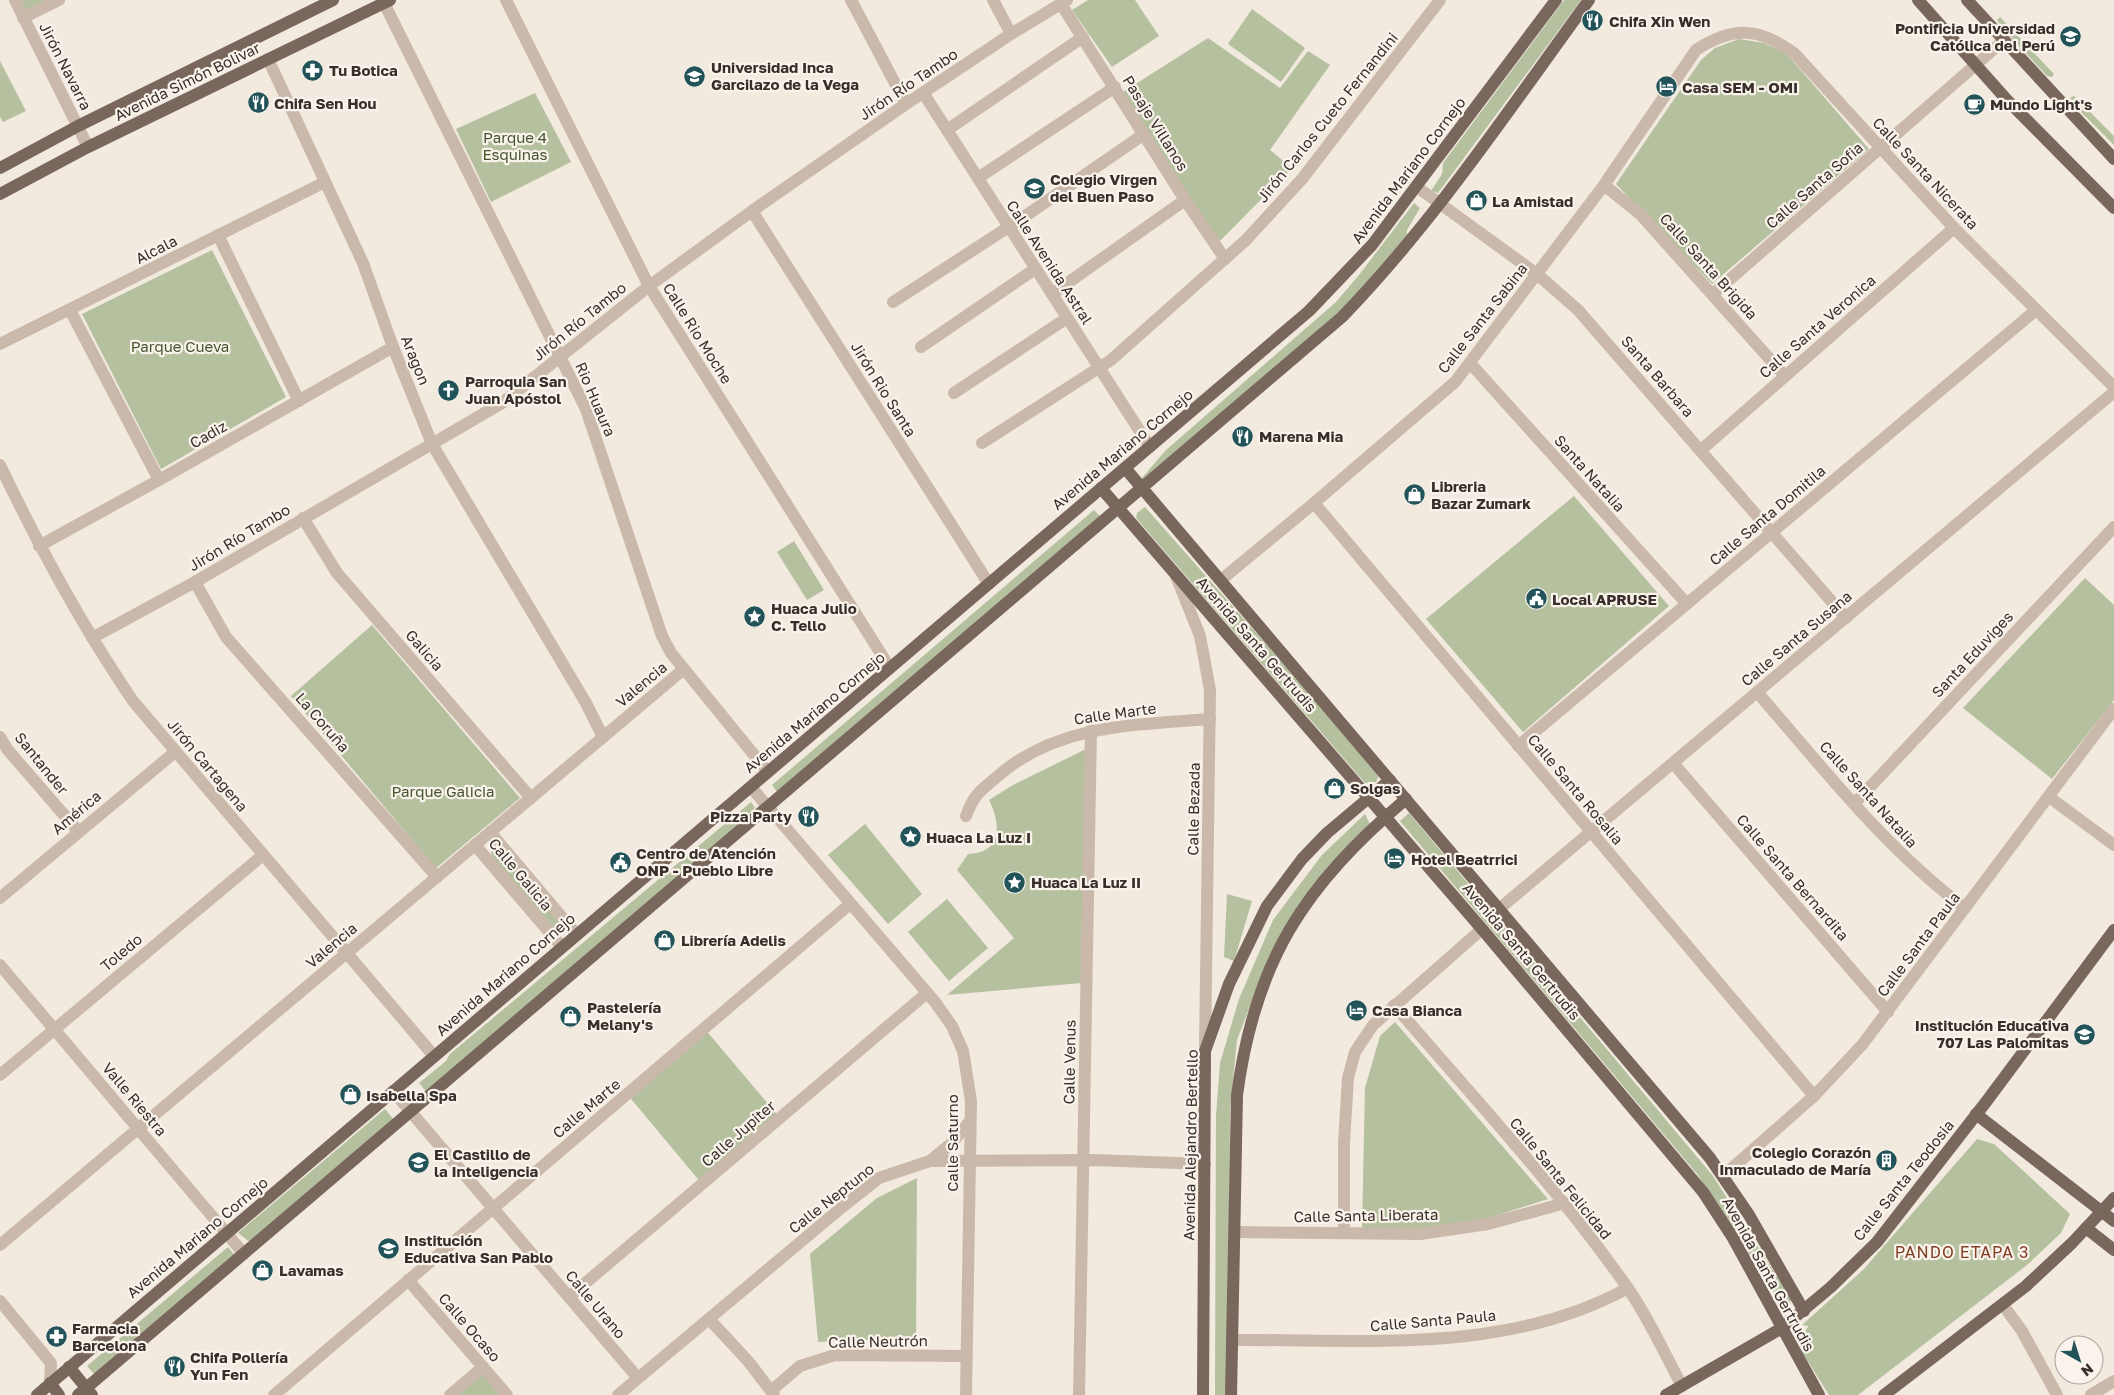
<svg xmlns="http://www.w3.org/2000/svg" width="2114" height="1395" viewBox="0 0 2114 1395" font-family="'Golos Text',sans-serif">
<rect width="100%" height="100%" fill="#f2e9df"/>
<!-- green -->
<g fill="#b5c09f">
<path d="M 22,0 L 46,0 L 26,10 Z"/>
<path d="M 1088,0 L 1135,0 L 1159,36 L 1112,67 L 1072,10 Z"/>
<path d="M 1564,0 L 1581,0 L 1438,193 L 1431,191 L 1442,174 L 1443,163 Z"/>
<path d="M 1252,9 L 1305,48 L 1281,82 L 1228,44 Z"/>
<path d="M 2000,17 L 2054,74 L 2052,77 L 2047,76 L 2005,31 L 1997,20 Z"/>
<path d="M 1208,38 L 1280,88 L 1308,51 L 1330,65 L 1270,150 L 1292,168 L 1218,243 L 1123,92 Z"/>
<path d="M 1739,39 L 1764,43 L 1786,53 L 1869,149 L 1712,284 L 1616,184 L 1701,60 L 1715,48 Z"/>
<path d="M 0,61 L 26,111 L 3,122 L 0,117 Z"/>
<path d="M 535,93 L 571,162 L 491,202 L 456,129 Z"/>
<path d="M 2074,96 L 2114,136 L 2114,145 L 2071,102 L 2070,98 Z"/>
<path d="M 1414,203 L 1420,208 L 1407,230 L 1407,237 L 1344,312 L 1148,481 L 1141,479 L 1166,450 L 1336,302 L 1359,275 Z"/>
<path d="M 212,250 L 286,397 L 161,469 L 82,314 Z"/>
<path d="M 1574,496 L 1669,606 L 1523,732 L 1426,619 Z"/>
<path d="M 1145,507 L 1380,773 L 1376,782 L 1365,783 L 1136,518 L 1137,513 Z"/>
<path d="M 1094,510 L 1101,517 L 781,797 L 772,785 Z"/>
<path d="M 794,541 L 824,590 L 807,600 L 777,552 Z"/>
<path d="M 2085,578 L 2114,605 L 2114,700 L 2052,779 L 1963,708 Z"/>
<path d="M 372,625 L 520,798 L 436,868 L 291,696 Z"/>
<path d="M 1088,748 L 1081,983 L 947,995 L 1014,938 L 957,870 L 968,854 C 1003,853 1001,824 989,800 L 1013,785 Z"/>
<path d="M 751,802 L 755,808 L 745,817 L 742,826 L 429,1095 L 419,1083 L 446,1061 L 450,1054 Z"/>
<path d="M 1409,813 L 1713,1176 L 1792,1300 L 1785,1309 L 1698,1175 L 1400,821 Z"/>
<path d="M 1365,814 L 1370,824 L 1264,970 L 1237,1040 L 1230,1109 L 1229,1395 L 1215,1395 L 1216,1116 L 1220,1063 L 1239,999 L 1273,920 L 1322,855 Z"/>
<path d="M 865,824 L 922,894 L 888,924 L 828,855 Z"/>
<path d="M 499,845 L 568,929 L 562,934 L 557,932 L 492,857 L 491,851 Z"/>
<path d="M 1227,894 L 1252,901 L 1234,961 L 1224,957 Z"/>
<path d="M 947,899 L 988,948 L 949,981 L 908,932 Z"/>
<path d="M 1395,1022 L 1548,1199 L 1486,1219 L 1418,1232 L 1362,1230 L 1365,1088 L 1380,1036 Z"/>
<path d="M 704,1028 L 780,1118 L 702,1184 L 627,1094 Z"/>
<path d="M 385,1109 L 395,1121 L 251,1243 L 238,1233 Z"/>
<path d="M 1977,1139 L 1994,1144 L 2070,1214 L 2061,1233 L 2027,1265 L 1858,1395 L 1829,1395 L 1802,1352 L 1799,1338 L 1809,1326 L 1802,1325 L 1863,1270 Z"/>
<path d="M 917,1178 L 916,1342 L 863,1340 L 818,1342 L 810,1254 L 877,1198 Z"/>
<path d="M 228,1247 L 236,1257 L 96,1376 L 87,1366 Z"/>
<path d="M 483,1367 L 507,1395 L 450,1395 Z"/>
</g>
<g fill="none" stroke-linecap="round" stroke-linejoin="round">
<!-- minor -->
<g stroke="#cab9ab" stroke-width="12">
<path d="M 15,0 L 88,147"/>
<path d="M 506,0 L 649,286 L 890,668"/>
<path d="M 851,0 L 906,104"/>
<path d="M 993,0 L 1011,34"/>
<path d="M 384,3 L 586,409 L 662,636 L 671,653 L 768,772"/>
<path d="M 1061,4 L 1185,200 L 1225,259"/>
<path d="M 23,18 L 59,0"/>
<path d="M 268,59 L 363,263 L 393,347 L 432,444 L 586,703 L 603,737"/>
<path d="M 924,94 L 1150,447"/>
<path d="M 947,130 L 1083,37"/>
<path d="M 978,178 L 1115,87"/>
<path d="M 1604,185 L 1640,214 L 1785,376"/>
<path d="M 1417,187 L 1537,274 L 1578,310 L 1846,618"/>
<path d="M 752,211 L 989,584"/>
<path d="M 218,235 L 299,401"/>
<path d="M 1052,294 L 1185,200"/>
<path d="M 1713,294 L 2003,41"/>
<path d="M 893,302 L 1021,219 L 1144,134"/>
<path d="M 70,310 L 159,480"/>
<path d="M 0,344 L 325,182"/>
<path d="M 921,347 L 1035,269"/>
<path d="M 1470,363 L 1687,604"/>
<path d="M 954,393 L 1067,318"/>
<path d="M 982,443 L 1111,360 L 1246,240 L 1302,179 L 1440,0"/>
<path d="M 1701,450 L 1954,228"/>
<path d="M 0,465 C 39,547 82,626 133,701 L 434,1056"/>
<path d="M 1314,503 L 1814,1096"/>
<path d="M 303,518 L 337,573 L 531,798"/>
<path d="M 39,546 L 159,480 L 393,347"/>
<path d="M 1176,576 L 1200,636 L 1210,690 L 1205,1048"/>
<path d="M 1221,580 L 1314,503 L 1455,382 L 1604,185 L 1696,50 C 1733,26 1760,27 1795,54 L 1954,228 L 2114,387"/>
<path d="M 195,582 L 226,637 L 437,877"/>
<path d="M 92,638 L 195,582 L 502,403 L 649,286 L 752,211 L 906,104 L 1011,34 L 1067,0"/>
<path d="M 1757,692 C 1822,767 1885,848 1965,908"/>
<path d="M 0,737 L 7,749 L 78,831"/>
<path d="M 1518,746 L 2036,310"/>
<path d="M 1673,763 L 1888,1012"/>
<path d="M 751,787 L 935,1002 L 952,1026 L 963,1051 L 971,1101 L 966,1395"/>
<path d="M 2049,797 L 2114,845"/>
<path d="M 1854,804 L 2114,527"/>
<path d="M 966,816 C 974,794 980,791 998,776 C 1057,724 1136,725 1210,719"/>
<path d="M 490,832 L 577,935"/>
<path d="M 475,845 L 562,947"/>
<path d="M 0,898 L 175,752"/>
<path d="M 1499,909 L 2114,392"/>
<path d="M 0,965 L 244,1254"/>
<path d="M 1394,1005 C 1473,1097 1557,1187 1627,1287 C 1649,1318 1664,1353 1682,1386"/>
<path d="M 0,1075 L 263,855"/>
<path d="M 393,1091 L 638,1378"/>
<path d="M 930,1161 L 952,1143 L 970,1121"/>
<path d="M 1723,1176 L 1814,1096 L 1862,1045 L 2114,709"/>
<path d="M 1233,1232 L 1420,1234 L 1488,1224 L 1565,1203"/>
<path d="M 1344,1233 L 1344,1143 L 1348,1078 L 1355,1052 L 1373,1025 L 1482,929"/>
<path d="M 0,1245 L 684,669"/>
<path d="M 408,1280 L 507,1395"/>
<path d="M 569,1297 L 927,993"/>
<path d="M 0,1301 L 51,1363 L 50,1383"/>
<path d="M 2003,1305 L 2022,1331 L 2057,1395"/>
<path d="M 710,1320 L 748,1361 L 774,1395"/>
<path d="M 1232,1340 C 1366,1339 1506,1355 1628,1288"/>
<path d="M 772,1390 L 800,1366 L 835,1355 L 965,1356"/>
<path d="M 274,1395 L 850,904"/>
<path d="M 450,1395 L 483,1367"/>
<path d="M 618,1395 L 841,1208 L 879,1178 L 930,1161 L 1093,1160 L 1205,1164"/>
<path d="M 1079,1395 L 1091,730"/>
<path d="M 2091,1395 L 2114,1381"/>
</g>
<!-- major -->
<g stroke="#79665c" stroke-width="12">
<path d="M 1918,0 L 2007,100 L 2114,208"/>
<path d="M 1967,0 L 2114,159"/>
<path d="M 0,168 L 78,126 L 333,0"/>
<path d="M 0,194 L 88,147 L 390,0"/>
<path d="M 1125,468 L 1710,1158 L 1749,1215 L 1804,1311"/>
<path d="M 1101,488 L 1482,929 L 1703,1192 L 1733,1238 L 1819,1395"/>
<path d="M 1976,1114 L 2114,1221"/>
<path d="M 2086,1228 L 2114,1250"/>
<path d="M 69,1367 L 92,1395"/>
<path d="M 50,1383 L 59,1395"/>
<path d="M 37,1395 L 1309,311 L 1372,245 L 1556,0"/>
<path d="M 78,1395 L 1342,317 C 1435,221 1510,108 1589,0"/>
<path d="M 1203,1395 L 1205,1051 L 1229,984 L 1267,906 L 1302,859 L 1327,833 L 1390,780"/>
<path d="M 1231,1395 L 1237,1095 C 1255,960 1304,886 1406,799"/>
<path d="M 1666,1395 L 1782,1328 L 1831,1287 L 1877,1242 L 1986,1102 L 2114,930"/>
<path d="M 1884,1395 L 2026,1286 L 2072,1243 L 2114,1198"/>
</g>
</g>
<!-- icons -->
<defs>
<symbol id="restaurant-disc" viewBox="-11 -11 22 22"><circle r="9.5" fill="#215358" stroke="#f9f3eb"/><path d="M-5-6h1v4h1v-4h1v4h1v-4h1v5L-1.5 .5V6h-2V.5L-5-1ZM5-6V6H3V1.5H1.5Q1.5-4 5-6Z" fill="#fff"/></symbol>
<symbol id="university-disc" viewBox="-11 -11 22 22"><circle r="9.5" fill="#215358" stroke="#f9f3eb"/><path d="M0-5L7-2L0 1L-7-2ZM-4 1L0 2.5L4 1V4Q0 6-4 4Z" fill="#fff"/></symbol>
<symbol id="pharmacy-disc" viewBox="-11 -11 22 22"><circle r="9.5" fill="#215358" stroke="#f9f3eb"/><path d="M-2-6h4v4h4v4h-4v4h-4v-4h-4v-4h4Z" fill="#fff"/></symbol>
<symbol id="hotel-disc" viewBox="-11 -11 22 22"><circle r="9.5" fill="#215358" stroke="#f9f3eb"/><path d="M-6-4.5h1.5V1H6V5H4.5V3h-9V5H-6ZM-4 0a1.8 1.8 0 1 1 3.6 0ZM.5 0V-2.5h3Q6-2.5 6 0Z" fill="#fff"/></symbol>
<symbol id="cafe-disc" viewBox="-11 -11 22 22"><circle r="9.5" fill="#215358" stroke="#f9f3eb"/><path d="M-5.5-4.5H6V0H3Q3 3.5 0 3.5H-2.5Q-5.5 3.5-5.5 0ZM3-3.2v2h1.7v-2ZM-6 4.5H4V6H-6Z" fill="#fff"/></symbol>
<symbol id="school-disc" viewBox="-11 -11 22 22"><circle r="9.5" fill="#215358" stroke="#f9f3eb"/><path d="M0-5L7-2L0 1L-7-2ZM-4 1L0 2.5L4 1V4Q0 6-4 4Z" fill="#fff"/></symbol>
<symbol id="shop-disc" viewBox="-11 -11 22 22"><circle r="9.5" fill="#215358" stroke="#f9f3eb"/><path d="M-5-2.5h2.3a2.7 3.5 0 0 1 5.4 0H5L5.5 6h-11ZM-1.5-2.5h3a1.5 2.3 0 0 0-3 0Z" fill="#fff"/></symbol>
<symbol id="church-disc" viewBox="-11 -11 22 22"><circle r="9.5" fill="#215358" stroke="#f9f3eb"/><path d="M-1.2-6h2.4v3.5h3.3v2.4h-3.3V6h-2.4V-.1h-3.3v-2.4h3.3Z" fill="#fff"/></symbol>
<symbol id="civic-disc" viewBox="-11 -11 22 22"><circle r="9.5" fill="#215358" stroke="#f9f3eb"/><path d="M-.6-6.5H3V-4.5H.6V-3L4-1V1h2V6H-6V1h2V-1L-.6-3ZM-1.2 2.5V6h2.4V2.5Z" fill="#fff"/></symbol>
<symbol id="sight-disc" viewBox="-11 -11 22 22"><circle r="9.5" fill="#215358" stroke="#f9f3eb"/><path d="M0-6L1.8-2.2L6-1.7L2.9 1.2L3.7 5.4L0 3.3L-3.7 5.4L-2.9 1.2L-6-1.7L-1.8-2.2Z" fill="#fff"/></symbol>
<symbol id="building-disc" viewBox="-11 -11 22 22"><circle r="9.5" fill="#215358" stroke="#f9f3eb"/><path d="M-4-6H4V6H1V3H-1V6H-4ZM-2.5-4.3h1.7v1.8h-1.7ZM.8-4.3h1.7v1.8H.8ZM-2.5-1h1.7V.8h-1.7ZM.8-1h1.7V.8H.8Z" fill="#fff"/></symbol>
</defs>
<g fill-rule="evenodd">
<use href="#restaurant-disc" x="1580" y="8" width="25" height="25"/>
<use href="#university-disc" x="2058" y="24" width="25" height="25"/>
<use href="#pharmacy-disc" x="300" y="58" width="25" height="25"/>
<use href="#university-disc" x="682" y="64" width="25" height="25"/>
<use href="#hotel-disc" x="1654" y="74" width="25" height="25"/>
<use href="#restaurant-disc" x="246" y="90" width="25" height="25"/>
<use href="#cafe-disc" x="1962" y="92" width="25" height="25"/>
<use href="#school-disc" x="1022" y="176" width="25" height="25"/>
<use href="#shop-disc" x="1464" y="188" width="25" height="25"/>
<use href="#church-disc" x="436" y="378" width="25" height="25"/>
<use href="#restaurant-disc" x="1230" y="424" width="25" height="25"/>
<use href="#shop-disc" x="1402" y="482" width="25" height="25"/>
<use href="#civic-disc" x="1524" y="586" width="25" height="25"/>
<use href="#sight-disc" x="742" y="604" width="25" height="25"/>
<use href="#shop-disc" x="1322" y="776" width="25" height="25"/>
<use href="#restaurant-disc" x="796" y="804" width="25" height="25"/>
<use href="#sight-disc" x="898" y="824" width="25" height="25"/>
<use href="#hotel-disc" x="1382" y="846" width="25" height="25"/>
<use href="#civic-disc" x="608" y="850" width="25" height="25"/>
<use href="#sight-disc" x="1002" y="870" width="25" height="25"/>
<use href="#shop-disc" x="652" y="928" width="25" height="25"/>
<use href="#hotel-disc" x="1344" y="998" width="25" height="25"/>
<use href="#shop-disc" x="558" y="1004" width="25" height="25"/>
<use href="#school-disc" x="2072" y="1022" width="25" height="25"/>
<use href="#shop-disc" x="338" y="1082" width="25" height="25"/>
<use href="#building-disc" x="1874" y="1148" width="25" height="25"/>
<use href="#school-disc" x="406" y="1150" width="25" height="25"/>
<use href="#school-disc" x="376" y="1236" width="25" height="25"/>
<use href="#shop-disc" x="250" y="1258" width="25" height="25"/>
<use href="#pharmacy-disc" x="44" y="1324" width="25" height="25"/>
<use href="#restaurant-disc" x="162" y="1354" width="25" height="25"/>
</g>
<g text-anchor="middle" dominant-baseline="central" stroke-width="4.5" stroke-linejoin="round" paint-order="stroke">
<!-- poi labels -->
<g font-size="15" font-weight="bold" fill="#382e2a" stroke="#f9f3eb" text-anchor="start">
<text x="1609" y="21">Chifa Xin Wen</text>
<text x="2055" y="28" text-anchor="end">Pontificia Universidad<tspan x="2055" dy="17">Católica del Perú</tspan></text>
<text x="711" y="67">Universidad Inca<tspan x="711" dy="17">Garcilazo de la Vega</tspan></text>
<text x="329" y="70">Tu Botica</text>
<text x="1682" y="87">Casa SEM - OMI</text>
<text x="274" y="103">Chifa Sen Hou</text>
<text x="1990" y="104">Mundo Light's</text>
<text x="1050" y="179">Colegio Virgen<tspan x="1050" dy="17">del Buen Paso</tspan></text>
<text x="1492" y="201">La Amistad</text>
<text x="465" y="381">Parroquia San<tspan x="465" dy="17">Juan Apóstol</tspan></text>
<text x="1259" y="436">Marena Mia</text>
<text x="1431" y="486">Libreria<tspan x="1431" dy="17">Bazar Zumark</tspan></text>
<text x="1552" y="599">Local APRUSE</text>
<text x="771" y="608">Huaca Julio<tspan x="771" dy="17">C. Tello</tspan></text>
<text x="1350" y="788">Solgas</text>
<text x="792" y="816" text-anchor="end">Pizza Party</text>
<text x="926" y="837">Huaca La Luz I</text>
<text x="636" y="853">Centro de Atención<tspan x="636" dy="17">ONP - Pueblo Libre</tspan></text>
<text x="1411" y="859">Hotel Beatrrici</text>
<text x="1031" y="882">Huaca La Luz II</text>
<text x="681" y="940">Librería Adelis</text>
<text x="587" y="1007">Pastelería<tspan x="587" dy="17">Melany's</tspan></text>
<text x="1372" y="1010">Casa Bianca</text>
<text x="2069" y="1025" text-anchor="end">Institución Educativa<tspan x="2069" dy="17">707 Las Palomitas</tspan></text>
<text x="366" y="1095">Isabella Spa</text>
<text x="1871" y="1152" text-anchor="end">Colegio Corazón<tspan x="1871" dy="17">Inmaculado de María</tspan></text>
<text x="434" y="1154">El Castillo de<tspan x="434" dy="17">la Inteligencia</tspan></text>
<text x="404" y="1240">Institución<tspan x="404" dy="17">Educativa San Pablo</tspan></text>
<text x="279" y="1270">Lavamas</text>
<text x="72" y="1328">Farmacia<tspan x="72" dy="17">Barcelona</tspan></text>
<text x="190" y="1357">Chifa Pollería<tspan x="190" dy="17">Yun Fen</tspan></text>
</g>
<!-- street labels -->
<g font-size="15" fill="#382e2a" stroke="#f9f3eb">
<text transform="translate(66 66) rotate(63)">Jirón Navarra</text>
<text transform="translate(187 81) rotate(-26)">Avenida Simón Bolivar</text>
<text transform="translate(908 84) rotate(-34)">Jirón Río Tambo</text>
<text transform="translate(1327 117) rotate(-51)">Jirón Carlos Cueto Fernandini</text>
<text transform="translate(1156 123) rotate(58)">Pasaje Villanos</text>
<text transform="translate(1408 170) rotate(-53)">Avenida Mariano Cornejo</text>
<text transform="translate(1926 173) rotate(47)">Calle Santa Nicerata</text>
<text transform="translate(1814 185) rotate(-41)">Calle Santa Sofia</text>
<text transform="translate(156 249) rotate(-27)">Alcala</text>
<text transform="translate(1050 262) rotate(57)">Calle Avenida Astral</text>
<text transform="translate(1709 266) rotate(48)">Calle Santa Brigida</text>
<text transform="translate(1482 318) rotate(-52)">Calle Santa Sabina</text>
<text transform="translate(579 321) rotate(-39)">Jirón Río Tambo</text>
<text transform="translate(1817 326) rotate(-41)">Calle Santa Veronica</text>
<text transform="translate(698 333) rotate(58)">Calle Rio Moche</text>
<text transform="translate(416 360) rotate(68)">Aragon</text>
<text transform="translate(1658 376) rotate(49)">Santa Barbara</text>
<text transform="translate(884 389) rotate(58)">Jirón Rio Santa</text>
<text transform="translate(596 399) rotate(67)">Rio Huaura</text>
<text transform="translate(208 434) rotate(-30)">Cadiz</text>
<text transform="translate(1122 449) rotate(-40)">Avenida Mariano Cornejo</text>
<text transform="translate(1590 473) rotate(48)">Santa Natalia</text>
<text transform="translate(1767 515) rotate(-40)">Calle Santa Domitila</text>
<text transform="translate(239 537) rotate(-31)">Jirón Río Tambo</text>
<text transform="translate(1796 638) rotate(-40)">Calle Santa Susana</text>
<text transform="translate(1257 644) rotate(49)">Avenida Santa Gertrudis</text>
<text transform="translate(425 650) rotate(49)">Galicia</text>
<text transform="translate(1972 654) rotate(-47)">Santa Eduviges</text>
<text transform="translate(641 684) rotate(-40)">Valencia</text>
<text transform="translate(814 712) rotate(-40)">Avenida Mariano Cornejo</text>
<text transform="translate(1115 713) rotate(-8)">Calle Marte</text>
<text transform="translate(323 722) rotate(49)">La Coruña</text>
<text transform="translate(42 763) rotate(51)">Santander</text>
<text transform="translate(208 765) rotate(50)">Jirón Cartagena</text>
<text transform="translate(1576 789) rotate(50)">Calle Santa Rosalia</text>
<text transform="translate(1869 794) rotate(48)">Calle Santa Natalia</text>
<text transform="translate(1193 809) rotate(-89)">Calle Bezada</text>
<text transform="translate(76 812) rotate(-40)">América</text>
<text transform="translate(521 874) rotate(50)">Calle Galicia</text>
<text transform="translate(1793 877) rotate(49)">Calle Santa Bernardita</text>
<text transform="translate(1918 944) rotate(-53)">Calle Santa Paula</text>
<text transform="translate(331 945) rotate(-40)">Valencia</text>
<text transform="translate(1522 951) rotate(50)">Avenida Santa Gertrudis</text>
<text transform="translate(121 952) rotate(-40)">Toledo</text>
<text transform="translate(505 974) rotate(-41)">Avenida Mariano Cornejo</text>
<text transform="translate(1069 1062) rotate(-89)">Calle Venus</text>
<text transform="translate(135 1099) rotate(50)">Valle Riestra</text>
<text transform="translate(586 1108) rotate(-40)">Calle Marte</text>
<text transform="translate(738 1133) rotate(-41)">Calle Jupiter</text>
<text transform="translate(952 1143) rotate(-90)">Calle Saturno</text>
<text transform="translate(1190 1145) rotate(-89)">Avenida Alejandro Bertello</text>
<text transform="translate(1561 1178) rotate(51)">Calle Santa Felicidad</text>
<text transform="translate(1903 1180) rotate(-51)">Calle Santa Teodosia</text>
<text transform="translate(831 1198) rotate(-38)">Calle Neptuno</text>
<text transform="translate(1366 1215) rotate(-1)">Calle Santa Liberata</text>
<text transform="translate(197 1237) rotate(-40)">Avenida Mariano Cornejo</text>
<text transform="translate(1769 1274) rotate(61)">Avenida Santa Gertrudis</text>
<text transform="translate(596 1304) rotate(50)">Calle Urano</text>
<text transform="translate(1433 1320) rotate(-5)">Calle Santa Paula</text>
<text transform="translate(470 1327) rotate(49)">Calle Ocaso</text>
<text transform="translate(878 1341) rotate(-1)">Calle Neutrón</text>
</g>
<!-- park labels -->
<g font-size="15" fill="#46552f" stroke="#f9f3eb">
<text x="515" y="137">Parque 4<tspan x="515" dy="17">Esquinas</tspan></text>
<text x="180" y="346">Parque Cueva</text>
<text x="443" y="791">Parque Galicia</text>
</g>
<!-- neighbourhood labels -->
<g font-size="16" letter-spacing="1" fill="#833e26" stroke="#f9f3eb">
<text x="1962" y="1252">PANDO ETAPA 3</text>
</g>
</g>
<!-- north arrow -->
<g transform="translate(2079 1360) rotate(141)"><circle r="24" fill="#f9f3eb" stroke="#aca49e"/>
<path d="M0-4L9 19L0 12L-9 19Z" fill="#215358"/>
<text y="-8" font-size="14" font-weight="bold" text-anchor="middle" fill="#382e2a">N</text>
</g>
</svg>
